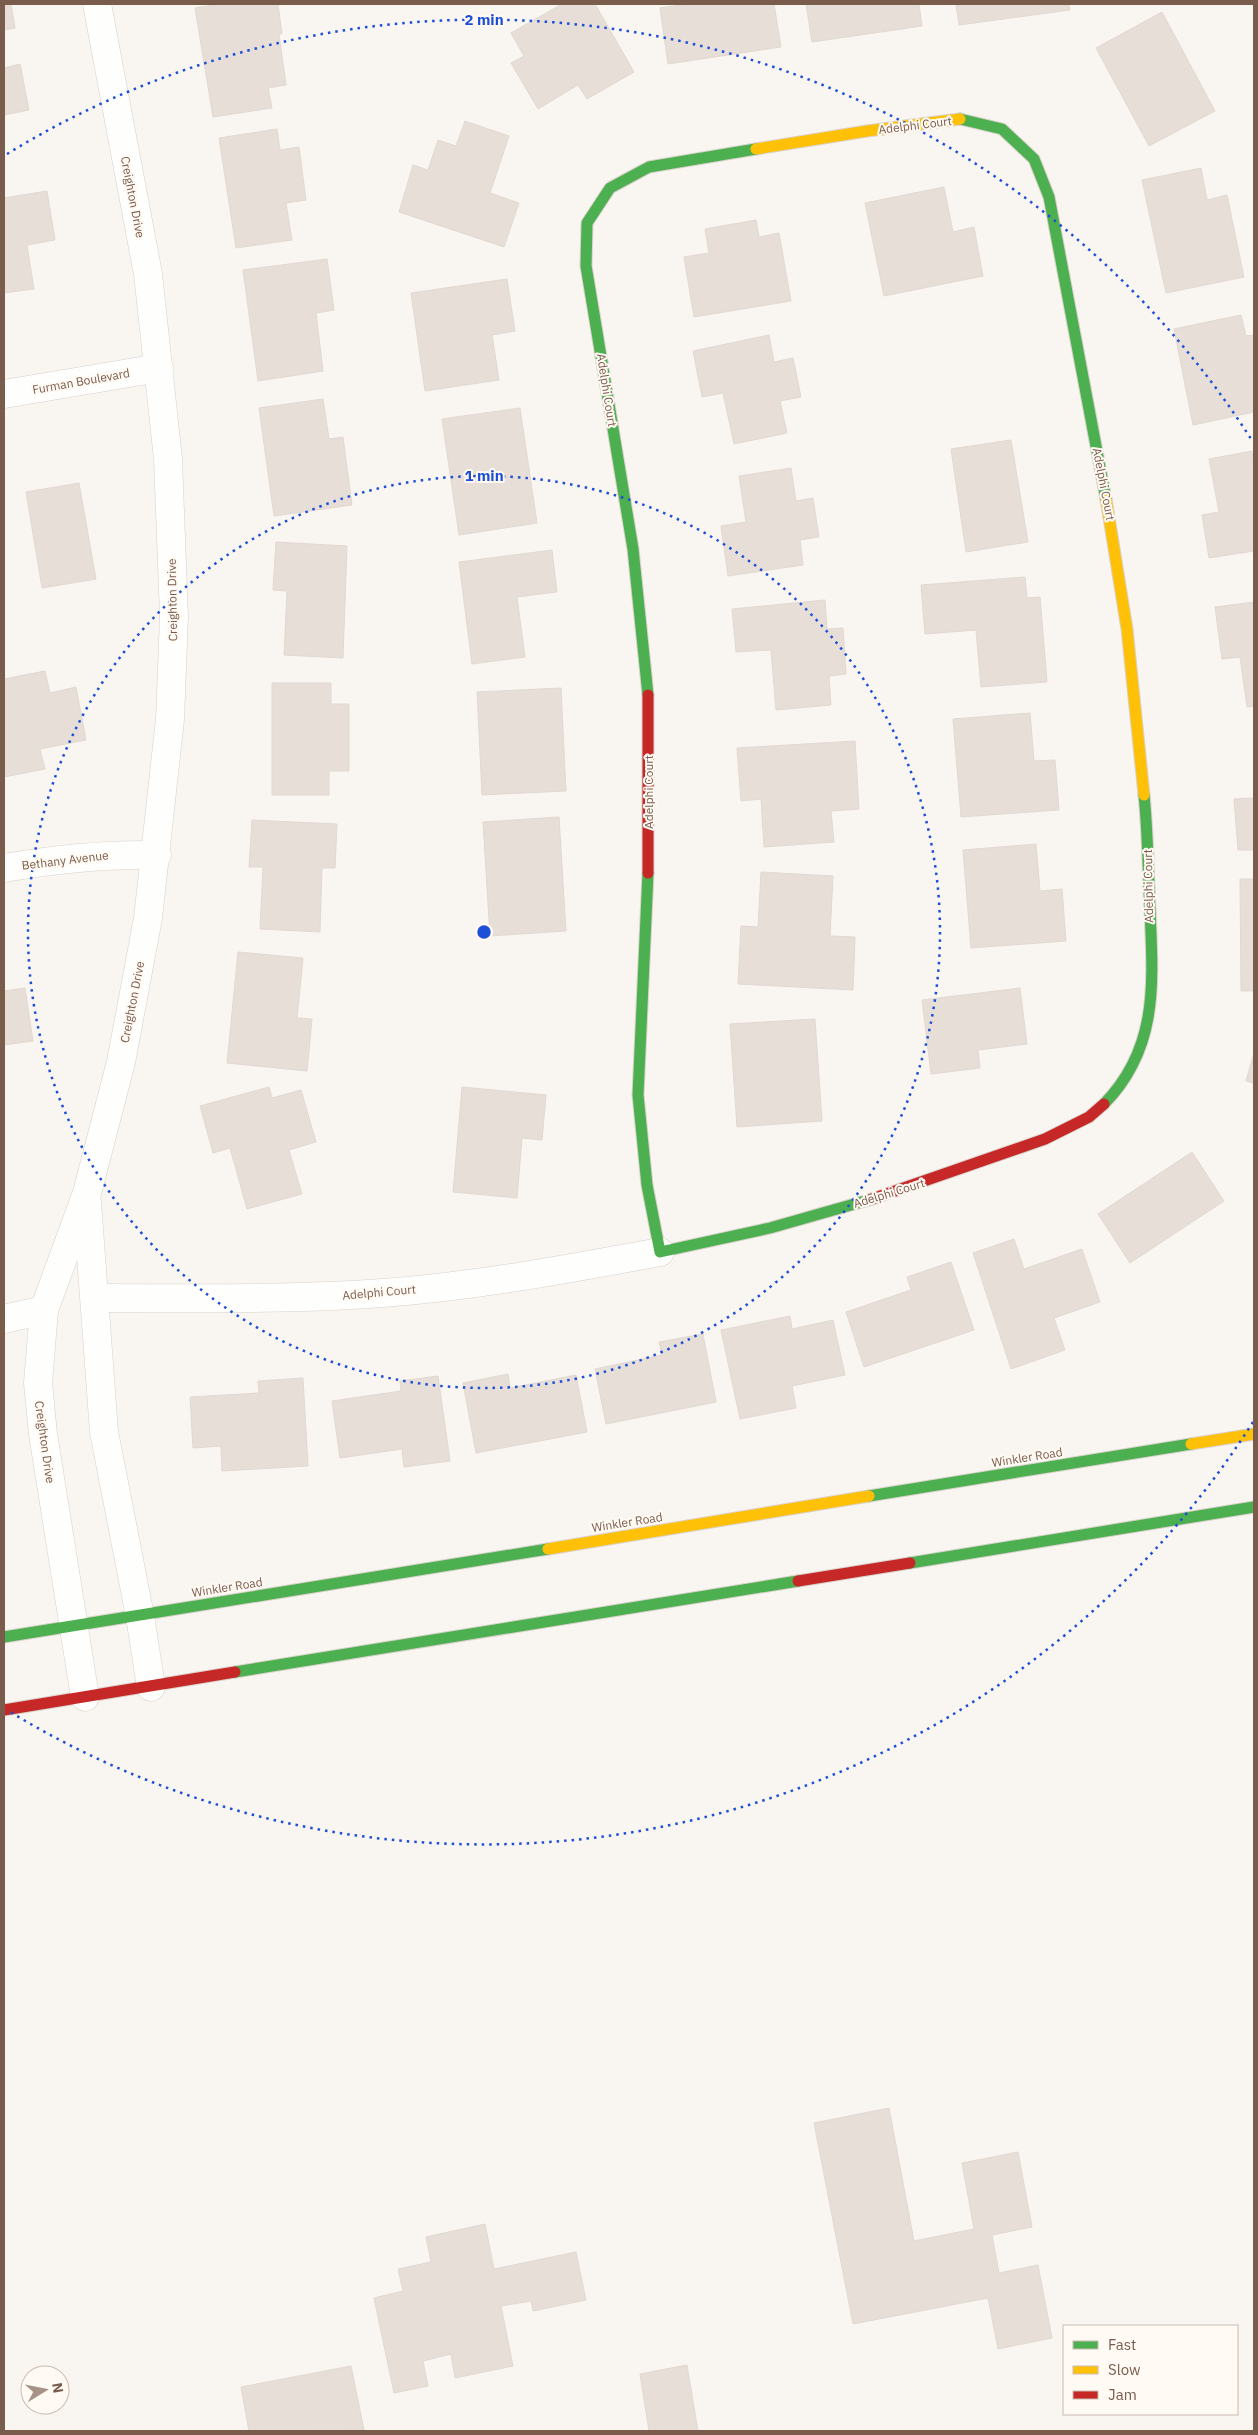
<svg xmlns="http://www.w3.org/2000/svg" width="1258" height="2435" viewBox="0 0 1258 2435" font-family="'IBM Plex Sans',sans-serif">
<rect width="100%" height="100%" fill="#f9f5f0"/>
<!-- building -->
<g fill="#e6ded7" stroke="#e2d8d2">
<path d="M 4,4 L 11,4 L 15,28 L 4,30 Z"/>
<path d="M 219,4 L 278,4 L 282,34 L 279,34 L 286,85 L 268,88 L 272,108 L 213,117 L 195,8 Z"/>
<path d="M 562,4 L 595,4 L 634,72 L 587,99 L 578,85 L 538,109 L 511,63 L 524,56 L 511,33 Z"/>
<path d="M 688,4 L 774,4 L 781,47 L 668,64 L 660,8 Z"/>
<path d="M 806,4 L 919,4 L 922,26 L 812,42 Z"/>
<path d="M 956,4 L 1069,4 L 1070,10 L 959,25 Z"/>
<path d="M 1162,12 L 1215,111 L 1149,146 L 1096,48 Z"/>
<path d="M 20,64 L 29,110 L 4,115 L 4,68 Z"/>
<path d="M 465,121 L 509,136 L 490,193 L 519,203 L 504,247 L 399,212 L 413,165 L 428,170 L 438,140 L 456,146 Z"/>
<path d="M 277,129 L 280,150 L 299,147 L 306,200 L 286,203 L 292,240 L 236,248 L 219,138 Z"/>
<path d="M 1201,168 L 1207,200 L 1227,195 L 1244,277 L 1166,293 L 1142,180 Z"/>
<path d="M 944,187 L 953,232 L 974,227 L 983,276 L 884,296 L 865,203 Z"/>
<path d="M 47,191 L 55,240 L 27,245 L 34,289 L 4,293 L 4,198 Z"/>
<path d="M 756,220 L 759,237 L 779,233 L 791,301 L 694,317 L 684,257 L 709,253 L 705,229 Z"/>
<path d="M 327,259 L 334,310 L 316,313 L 323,371 L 258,381 L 243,270 Z"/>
<path d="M 507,279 L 515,331 L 492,335 L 499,380 L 425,391 L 411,293 Z"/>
<path d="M 1241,315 L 1246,336 L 1254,335 L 1254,412 L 1193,425 L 1174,329 Z"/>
<path d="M 769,335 L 774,362 L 793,358 L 801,397 L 780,401 L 787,433 L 734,444 L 723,393 L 702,397 L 693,351 Z"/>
<path d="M 323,399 L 329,439 L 343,437 L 352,505 L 274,516 L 259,408 Z"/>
<path d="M 520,408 L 537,523 L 459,535 L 442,419 Z"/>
<path d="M 1011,440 L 1028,542 L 966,552 L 951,449 Z"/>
<path d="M 1252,451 L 1254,467 L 1254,551 L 1209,558 L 1202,515 L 1219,512 L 1209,459 Z"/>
<path d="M 791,468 L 796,501 L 813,498 L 819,537 L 800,540 L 803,565 L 728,576 L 721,526 L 746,522 L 739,476 Z"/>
<path d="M 79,483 L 96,579 L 42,588 L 26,492 Z"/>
<path d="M 276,542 L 347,546 L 343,658 L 284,655 L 287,591 L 273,590 Z"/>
<path d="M 552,550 L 557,592 L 517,597 L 525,657 L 472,664 L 459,562 Z"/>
<path d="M 1025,577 L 1027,598 L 1040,597 L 1047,682 L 981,687 L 976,630 L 925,634 L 921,585 Z"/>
<path d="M 825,600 L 827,629 L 843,628 L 846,674 L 829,676 L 831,705 L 776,710 L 771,650 L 736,652 L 732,609 Z"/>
<path d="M 1254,602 L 1254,706 L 1247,707 L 1240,657 L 1222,659 L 1215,607 Z"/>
<path d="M 45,671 L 50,693 L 76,687 L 86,740 L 40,749 L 45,769 L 4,777 L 4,679 Z"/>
<path d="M 272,683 L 331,683 L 331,704 L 349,704 L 349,771 L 329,771 L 329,795 L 272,795 Z"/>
<path d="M 561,688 L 566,791 L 482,795 L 477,692 Z"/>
<path d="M 1030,713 L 1034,761 L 1055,760 L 1059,810 L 961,817 L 953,719 Z"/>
<path d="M 855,741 L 859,809 L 831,811 L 834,842 L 764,847 L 761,799 L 741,801 L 737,748 Z"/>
<path d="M 1254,798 L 1254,850 L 1238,850 L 1234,799 Z"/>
<path d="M 559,817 L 566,931 L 490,936 L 483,822 Z"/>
<path d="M 252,820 L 337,824 L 335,868 L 322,868 L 320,932 L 260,929 L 263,867 L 249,867 Z"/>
<path d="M 1036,844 L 1040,891 L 1062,889 L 1066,941 L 971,948 L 963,850 Z"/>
<path d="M 761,872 L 833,876 L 830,936 L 855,937 L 853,990 L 738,984 L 741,926 L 758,927 Z"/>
<path d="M 1240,879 L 1254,879 L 1254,991 L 1241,991 Z"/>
<path d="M 238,952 L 303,958 L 297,1018 L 312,1019 L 307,1071 L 227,1063 Z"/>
<path d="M 25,988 L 33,1041 L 4,1045 L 4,991 Z"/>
<path d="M 1020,988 L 1027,1044 L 978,1050 L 980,1068 L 931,1074 L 922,1000 Z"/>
<path d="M 815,1019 L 822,1121 L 737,1127 L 730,1024 Z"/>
<path d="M 1254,1053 L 1254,1083 L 1246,1081 Z"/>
<path d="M 269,1087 L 272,1098 L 301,1090 L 316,1142 L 289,1150 L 302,1194 L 247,1209 L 230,1148 L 213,1153 L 200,1106 Z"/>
<path d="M 462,1087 L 546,1095 L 542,1140 L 522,1138 L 517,1198 L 453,1192 Z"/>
<path d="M 1192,1152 L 1224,1201 L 1130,1263 L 1098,1214 Z"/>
<path d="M 1014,1239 L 1024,1269 L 1082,1249 L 1100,1302 L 1054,1318 L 1065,1350 L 1011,1369 L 973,1253 Z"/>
<path d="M 951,1262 L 974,1330 L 864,1367 L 846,1312 L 911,1290 L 907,1277 Z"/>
<path d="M 790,1316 L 792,1329 L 833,1320 L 845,1375 L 792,1386 L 796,1408 L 740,1419 L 721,1330 Z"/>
<path d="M 703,1334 L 716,1402 L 606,1424 L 595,1369 L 662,1355 L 659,1342 Z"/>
<path d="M 508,1374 L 510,1388 L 576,1375 L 587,1432 L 476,1453 L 463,1383 Z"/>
<path d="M 438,1376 L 450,1461 L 404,1467 L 402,1449 L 340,1458 L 332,1401 L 401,1391 L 400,1381 Z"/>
<path d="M 303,1378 L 308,1466 L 222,1471 L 221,1446 L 193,1448 L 190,1397 L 259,1393 L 258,1381 Z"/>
<path d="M 889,2108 L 914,2241 L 974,2229 L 962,2163 L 1018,2152 L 1032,2227 L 992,2235 L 999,2273 L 1038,2265 L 1052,2338 L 998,2349 L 988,2298 L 853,2324 L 814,2123 Z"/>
<path d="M 485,2224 L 494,2269 L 576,2252 L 586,2300 L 533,2311 L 531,2301 L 501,2306 L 513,2366 L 455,2378 L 451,2354 L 423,2361 L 428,2386 L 394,2393 L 374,2298 L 403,2291 L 398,2269 L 431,2262 L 426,2237 Z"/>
<path d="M 687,2365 L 698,2431 L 649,2431 L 640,2374 Z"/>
<path d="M 351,2366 L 364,2430 L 249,2431 L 241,2387 Z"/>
</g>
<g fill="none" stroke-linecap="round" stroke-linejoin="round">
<defs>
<g id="street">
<path d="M 4,394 L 159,368"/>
<path d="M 4,868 C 55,859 104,854 157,855"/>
<path d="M 87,1202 L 104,1432 L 140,1616 L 151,1687"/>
<path d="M 96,1298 C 191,1298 287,1300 383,1293 C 476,1286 568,1269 660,1252"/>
<path d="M 4,1319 L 44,1310"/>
<path d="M 85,1697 L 43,1434 L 38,1383 L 44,1310 L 87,1193 L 121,1062 L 148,918 L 170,719 L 174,617 L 168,459 L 148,274 L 97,4"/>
</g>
<g id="fast">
<path d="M 960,119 L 1002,129 L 1034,159 L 1049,197 L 1106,499"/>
<path d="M 648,695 L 633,549 L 586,266 L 587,223 L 610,188 L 649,167 L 756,149"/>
<path d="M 648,873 L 638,1095 L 647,1185 L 660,1252 L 770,1228 L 872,1199"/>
<path d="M 1104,1104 C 1159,1048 1153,982 1150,910 C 1148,872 1148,833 1144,795"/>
<path d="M 869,1496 L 1191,1444"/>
<path d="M 910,1563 L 1254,1507"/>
<path d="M 4,1637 L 548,1549"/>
<path d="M 235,1672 L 798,1581"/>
</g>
<g id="slow">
<path d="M 756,149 L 867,131 L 960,119"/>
<path d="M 1106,499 L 1127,629 L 1144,795"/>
<path d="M 1191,1444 L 1254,1434"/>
<path d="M 548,1549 L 869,1496"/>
</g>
<g id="jam">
<path d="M 648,873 L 648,695"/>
<path d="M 872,1199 L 1045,1139 L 1089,1117 L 1104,1104"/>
<path d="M 798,1581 L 910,1563"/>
<path d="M 4,1710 L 235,1672"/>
</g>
</defs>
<!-- street casing -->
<use href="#street" stroke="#d7d1cb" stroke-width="29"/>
<!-- fast casing -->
<use href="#fast" stroke="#d9d2cb" stroke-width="13"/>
<!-- slow casing -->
<use href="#slow" stroke="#d9d2cb" stroke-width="13"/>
<!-- jam casing -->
<use href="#jam" stroke="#d9d2cb" stroke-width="13"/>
<!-- street -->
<use href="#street" stroke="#fefefd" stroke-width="28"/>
<!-- fast -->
<use href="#fast" stroke="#4caf50" stroke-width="11"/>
<!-- slow -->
<use href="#slow" stroke="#ffc107" stroke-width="11"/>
<!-- jam -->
<use href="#jam" stroke="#c62828" stroke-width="11"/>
</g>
<!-- distance rings -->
<g fill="none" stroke="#1d4ed8" stroke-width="2.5" stroke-dasharray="2.5 5">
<circle cx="484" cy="932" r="456"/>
<path d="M1253 1422A912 912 0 0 1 7 1710M7 154A912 912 0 0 1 1253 442"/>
</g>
<g text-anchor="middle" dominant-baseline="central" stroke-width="4" stroke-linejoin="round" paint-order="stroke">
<!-- street labels -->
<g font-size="12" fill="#7a5c4d" stroke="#fffaf3">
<text transform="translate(915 125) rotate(-7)">Adelphi Court</text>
<text transform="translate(133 197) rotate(79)">Creighton Drive</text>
<text transform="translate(81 381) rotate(-10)">Furman Boulevard</text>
<text transform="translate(607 390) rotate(81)">Adelphi Court</text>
<text transform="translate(1104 484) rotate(79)">Adelphi Court</text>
<text transform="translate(172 600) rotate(-91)">Creighton Drive</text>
<text transform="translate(648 792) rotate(-90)">Adelphi Court</text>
<text transform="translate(65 860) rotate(-7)">Bethany Avenue</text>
<text transform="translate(1148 886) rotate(-91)">Adelphi Court</text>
<text transform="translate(132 1002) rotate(-79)">Creighton Drive</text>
<text transform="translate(889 1193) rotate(-17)">Adelphi Court</text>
<text transform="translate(379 1292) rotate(-5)">Adelphi Court</text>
<text transform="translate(45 1442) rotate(82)">Creighton Drive</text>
<text transform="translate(1027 1457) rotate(-9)">Winkler Road</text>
<text transform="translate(627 1522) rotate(-9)">Winkler Road</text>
<text transform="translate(227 1587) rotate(-9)">Winkler Road</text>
</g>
</g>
<circle cx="484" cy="932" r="8" fill="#1d4ed8" stroke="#fffaf3" stroke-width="2.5"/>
<g font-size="15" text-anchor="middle" font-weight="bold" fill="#1d4ed8" stroke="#fffaf3" stroke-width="4" stroke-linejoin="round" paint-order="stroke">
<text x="484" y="25">2 min</text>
<text x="484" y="481">1 min</text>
</g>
<!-- border -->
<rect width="1258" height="2435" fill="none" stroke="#7a5c4d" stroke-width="10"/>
<!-- legend -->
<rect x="1063" y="2325" width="175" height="90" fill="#fffaf3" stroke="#cabbb1"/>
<rect x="1073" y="2341" width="25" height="8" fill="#4caf50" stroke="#cabbb1"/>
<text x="1108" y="2350" font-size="15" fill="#7a5c4d">Fast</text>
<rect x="1073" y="2366" width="25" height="8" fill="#ffc107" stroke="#cabbb1"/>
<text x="1108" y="2375" font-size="15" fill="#7a5c4d">Slow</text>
<rect x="1073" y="2391" width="25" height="8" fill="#c62828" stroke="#cabbb1"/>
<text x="1108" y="2400" font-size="15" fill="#7a5c4d">Jam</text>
<!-- north arrow -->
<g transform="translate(45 2390) rotate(80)"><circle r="24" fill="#fffaf3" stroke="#cabbb1"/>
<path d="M0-4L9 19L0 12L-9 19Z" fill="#a69286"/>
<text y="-8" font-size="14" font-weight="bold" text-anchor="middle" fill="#7a5c4d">N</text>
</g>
</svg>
